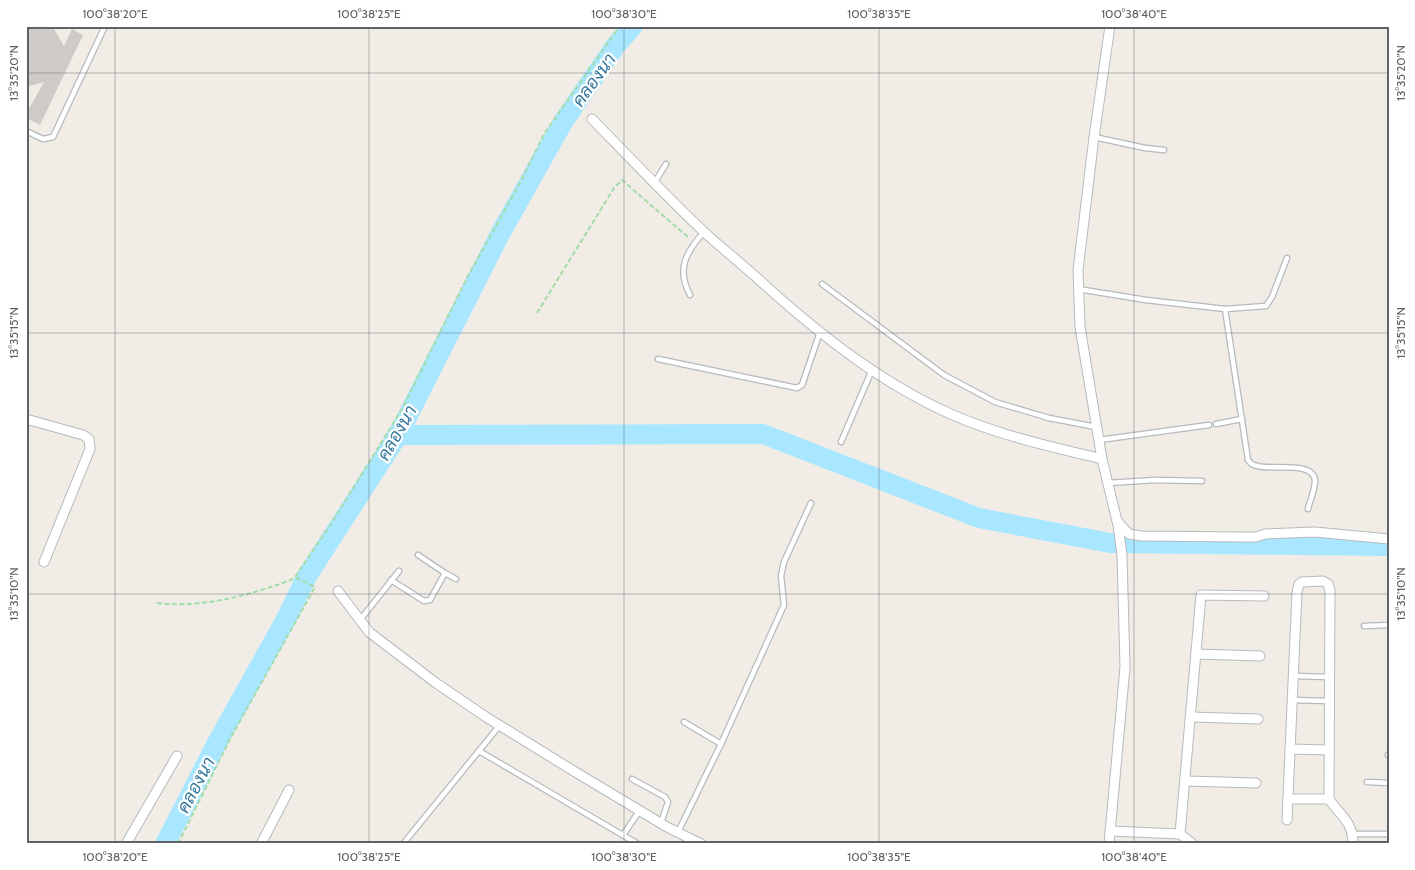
<svg xmlns="http://www.w3.org/2000/svg" width="1415" height="870" viewBox="0 0 1415 870" font-family="Cabin,Sarabun,sans-serif">
<rect width="100%" height="100%" fill="#f1ede6"/>
<g fill="none" stroke-linecap="round" stroke-linejoin="round">
<!-- river -->
<g stroke="#a8e7ff" stroke-width="20">
<path d="M 398,435 L 763,434 L 979,518 L 1110,543 L 1389,546"/>
<path d="M 165,844 L 219,739 L 286,619 L 307,576 L 398,435 L 500,234 L 563,122 L 616,45 L 633,26"/>
</g>
</g>
<!-- building -->
<path fill="#cecac5" d="M 26,26 L 50,26 L 54,29 L 64,46 L 72,29 L 83,35 L 40,125 L 26,118 L 26,114 L 44,82 L 26,87 Z"/>
<g fill="none" stroke-linecap="round" stroke-linejoin="round">
<defs>
<g id="lane">
<path d="M 26,131 L 43,139 L 53,137 L 105,26"/>
<path d="M 1094,137 L 1145,148 L 1164,150"/>
<path d="M 655,182 L 666,164"/>
<path d="M 822,284 L 944,375 L 995,402 L 1049,418 L 1096,427"/>
<path d="M 1078,289 L 1146,300 L 1225,309 L 1248,460 C 1249,461 1252,465 1254,465 C 1268,472 1314,459 1315,481 C 1315,490 1310,500 1308,509"/>
<path d="M 690,295 C 676,269 686,252 704,232"/>
<path d="M 1225,309 L 1266,306 L 1272,297 L 1287,258"/>
<path d="M 658,359 L 797,388 L 802,385 L 820,332"/>
<path d="M 1216,424 L 1242,419"/>
<path d="M 1099,440 L 1209,425"/>
<path d="M 841,442 L 872,370"/>
<path d="M 1108,483 L 1155,480 L 1202,481"/>
<path d="M 445,573 L 456,579"/>
<path d="M 391,580 L 424,601 L 430,600 L 445,573 L 418,555"/>
<path d="M 360,620 L 399,571"/>
<path d="M 1364,626 L 1389,625"/>
<path d="M 1294,676 L 1329,677"/>
<path d="M 1292,700 L 1329,701"/>
<path d="M 684,722 L 721,744"/>
<path d="M 479,751 L 638,844"/>
<path d="M 1388,755 L 1389,755"/>
<path d="M 632,779 L 665,797 L 668,802 L 661,823"/>
<path d="M 1367,782 L 1389,783"/>
<path d="M 678,832 L 721,744 L 784,605 L 781,576 L 784,562 L 811,503"/>
<path d="M 1353,834 L 1389,834"/>
<path d="M 623,835 L 640,810"/>
<path d="M 403,844 L 500,725"/>
</g>
<g id="street">
<path d="M 592,119 C 629,157 666,196 704,232 C 725,251 747,268 767,287 C 823,337 884,385 953,415 C 1001,436 1053,447 1102,459"/>
<path d="M 26,419 L 83,435 L 89,439 L 90,449 L 44,562"/>
<path d="M 1117,521 L 1129,534 L 1141,536 L 1244,537 L 1256,537 L 1265,534 L 1315,532 L 1389,539"/>
<path d="M 338,591 L 369,632 L 436,683 L 486,717 L 577,773 L 667,827 L 701,844"/>
<path d="M 1196,654 L 1260,656"/>
<path d="M 1191,717 L 1258,719"/>
<path d="M 1290,749 L 1329,750"/>
<path d="M 1186,781 L 1256,783"/>
<path d="M 1288,799 L 1329,799"/>
<path d="M 1287,820 L 1297,592 L 1299,584 L 1302,582 L 1323,581 L 1328,584 L 1330,590 L 1329,799 C 1340,816 1353,821 1353,844"/>
<path d="M 1110,831 L 1180,834 L 1201,595 L 1264,596"/>
<path d="M 1180,834 L 1193,844"/>
<path d="M 126,844 L 177,756"/>
<path d="M 261,844 L 289,790"/>
<path d="M 1109,844 L 1125,667 L 1122,555 L 1118,525 L 1102,459 L 1080,327 L 1078,270 L 1094,137 L 1110,26"/>
</g>
</defs>
<!-- lane casing -->
<use href="#lane" stroke="#b6babd" stroke-width="7"/>
<!-- street casing -->
<use href="#street" stroke="#b6babd" stroke-width="11"/>
<!-- path -->
<g stroke="#a4dca9" stroke-width="2" stroke-dasharray="5 2.5" stroke-linecap="butt">
<path d="M 537,313 L 614,188 L 622,180 L 689,238"/>
<path d="M 157,603 C 203,608 247,596 291,580 L 295,577 L 331,524 L 402,409 L 469,274 L 520,183 L 544,134 L 620,26"/>
<path d="M 178,844 L 231,737 L 315,587 L 295,577"/>
</g>
<!-- lane -->
<use href="#lane" stroke="#fff" stroke-width="4.5"/>
<!-- street -->
<use href="#street" stroke="#fff" stroke-width="9"/>
</g>
<!-- ticks -->
<path fill="none" stroke="#5d6367" stroke-width="1" stroke-opacity="0.45" d="M 115,26 L 115,844M 369,26 L 369,844M 624,26 L 624,844M 879,26 L 879,844M 1134,26 L 1134,844M 1389,26 L 1389,844M 26,73 L 1389,73M 26,333 L 1389,333M 26,594 L 1389,594"/>
<g text-anchor="middle" dominant-baseline="central" stroke-width="4.5" stroke-linejoin="round" paint-order="stroke">
<!-- water labels -->
<g font-size="18" font-style="italic" fill="#36789c" stroke="#fff">
<text transform="translate(594 80) rotate(-54)">คลองนา</text>
<text transform="translate(397 433) rotate(-60)">คลองนา</text>
<text transform="translate(196 785) rotate(-62)">คลองนา</text>
</g>
</g>
<!-- border -->
<rect width="1415" height="870" fill="none" stroke="#ffffff" stroke-width="55"/>
<rect x="28" y="28" width="1360" height="814" fill="none" stroke="#5d6367" stroke-width="2"/>
<g font-size="12" text-anchor="middle" fill="#5d6367">
<text x="115" y="18">100°38'20"E</text>
<text x="369" y="18">100°38'25"E</text>
<text x="624" y="18">100°38'30"E</text>
<text x="879" y="18">100°38'35"E</text>
<text x="1134" y="18">100°38'40"E</text>
<text transform="translate(14 73) rotate(-90)" y="4">13°35'20"N</text>
<text transform="translate(1401 73) rotate(-90)" y="4">13°35'20"N</text>
<text transform="translate(14 333) rotate(-90)" y="4">13°35'15"N</text>
<text transform="translate(1401 333) rotate(-90)" y="4">13°35'15"N</text>
<text transform="translate(14 594) rotate(-90)" y="4">13°35'10"N</text>
<text transform="translate(1401 594) rotate(-90)" y="4">13°35'10"N</text>
<text x="115" y="861">100°38'20"E</text>
<text x="369" y="861">100°38'25"E</text>
<text x="624" y="861">100°38'30"E</text>
<text x="879" y="861">100°38'35"E</text>
<text x="1134" y="861">100°38'40"E</text>
</g>
</svg>
